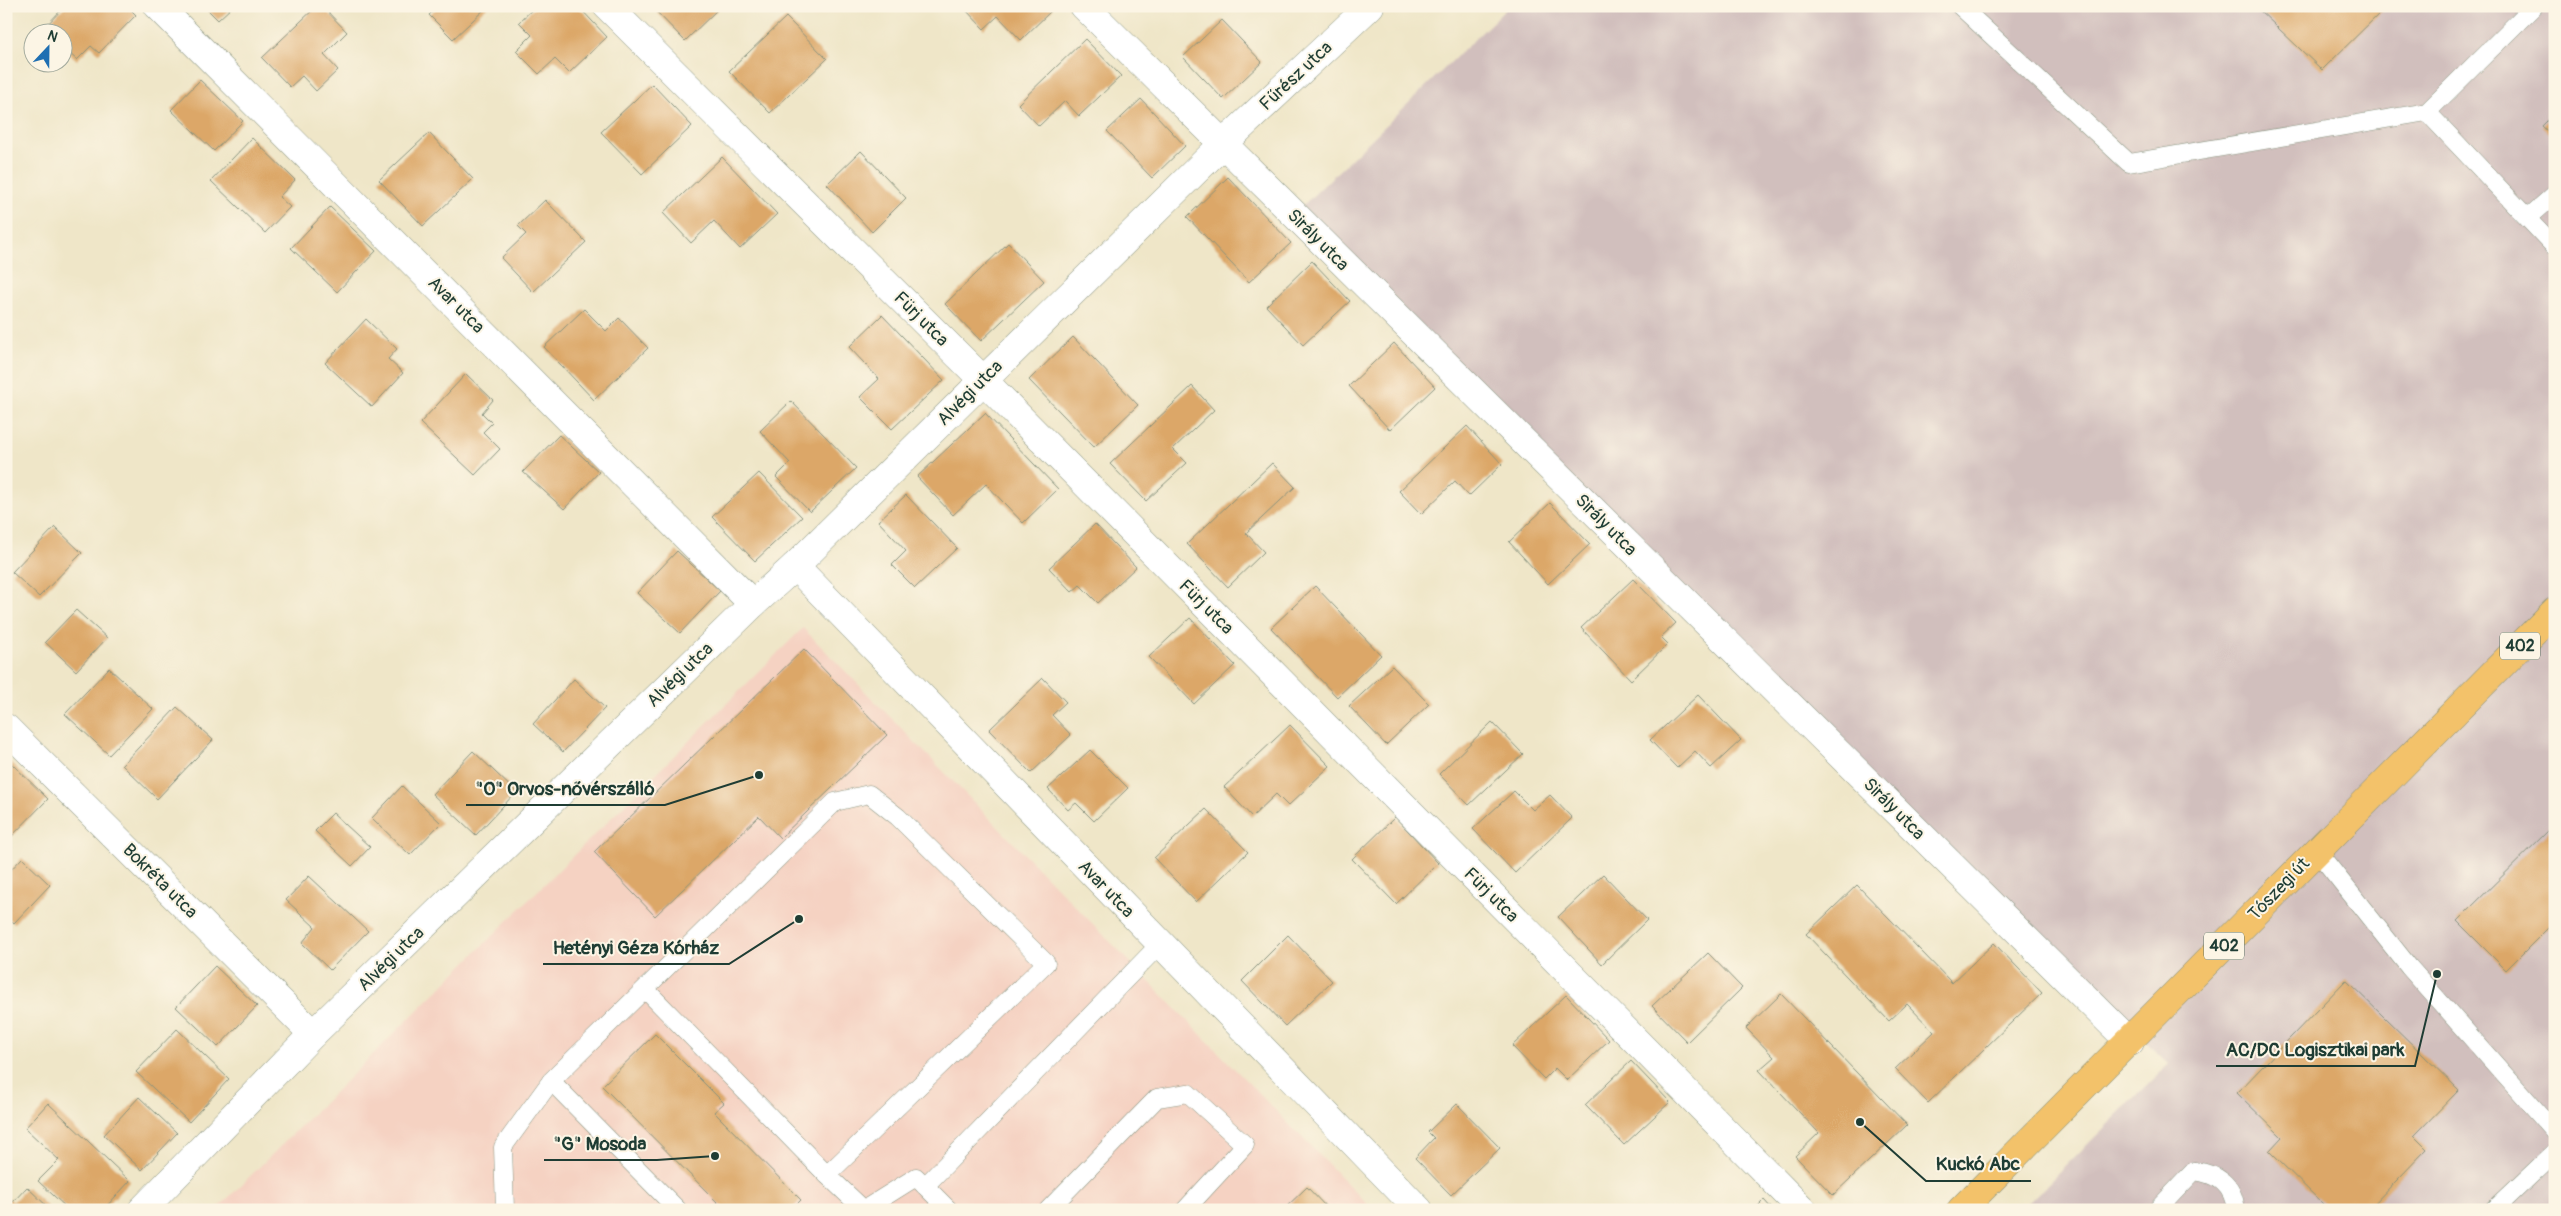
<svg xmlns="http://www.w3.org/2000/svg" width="2561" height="1216" viewBox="0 0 2561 1216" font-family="Pangolin,sans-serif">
<rect width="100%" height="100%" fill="#fcf5e5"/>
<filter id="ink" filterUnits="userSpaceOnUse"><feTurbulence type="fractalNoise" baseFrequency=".02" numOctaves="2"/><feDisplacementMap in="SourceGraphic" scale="10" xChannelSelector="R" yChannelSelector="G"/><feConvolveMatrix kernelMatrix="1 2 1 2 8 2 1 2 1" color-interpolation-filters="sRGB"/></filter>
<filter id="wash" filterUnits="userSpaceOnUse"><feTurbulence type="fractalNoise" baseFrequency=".0096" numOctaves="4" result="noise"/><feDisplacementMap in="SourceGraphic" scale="20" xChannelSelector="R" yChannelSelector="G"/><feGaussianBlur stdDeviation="1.12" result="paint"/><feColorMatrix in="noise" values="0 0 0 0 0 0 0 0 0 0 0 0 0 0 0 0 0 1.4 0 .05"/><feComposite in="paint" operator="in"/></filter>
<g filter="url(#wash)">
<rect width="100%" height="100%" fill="#efe6c8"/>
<!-- built -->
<path fill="#f5d2c2" d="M 803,628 L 1373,1210 L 216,1210 Z"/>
<!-- industrial -->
<path fill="#d1bfbd" d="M 1509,6 L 2555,6 L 2555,1210 L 2021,1210 L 2169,1064 L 1288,220 Z"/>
<g id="blocks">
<!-- building -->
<g fill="#dca768">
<path d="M 65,6 L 127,6 L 136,15 L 99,53 L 91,46 L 77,60 L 62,47 L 62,32 L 47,32 L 43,29 Z"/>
<path d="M 204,6 L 233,6 L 218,20 Z"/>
<path d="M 317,6 L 322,6 L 347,32 L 324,55 L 338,70 L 316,91 L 302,76 L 290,87 L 262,58 Z"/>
<path d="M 438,6 L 488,6 L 453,39 L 429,15 Z"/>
<path d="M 536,6 L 578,6 L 607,37 L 569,73 L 555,59 L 539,74 L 516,51 L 532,35 L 519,22 Z"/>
<path d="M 651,6 L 721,6 L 685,41 Z"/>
<path d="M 965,6 L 1050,6 L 1053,9 L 1021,40 L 998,16 L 984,29 L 964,8 Z"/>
<path d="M 2255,6 L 2387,6 L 2322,70 Z"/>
<path d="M 786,17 L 827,59 L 770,113 L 729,71 Z"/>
<path d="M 1222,20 L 1262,62 L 1223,99 L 1183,57 Z"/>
<path d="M 1085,39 L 1121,76 L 1079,116 L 1065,101 L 1039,126 L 1018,104 Z"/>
<path d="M 200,80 L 243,121 L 214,151 L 171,110 Z"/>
<path d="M 652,84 L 692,126 L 642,174 L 601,132 Z"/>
<path d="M 1141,99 L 1185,146 L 1152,178 L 1107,131 Z"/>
<path d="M 2555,113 L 2555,138 L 2542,126 Z"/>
<path d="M 429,133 L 473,179 L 423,226 L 379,180 Z"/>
<path d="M 252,138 L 295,180 L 279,197 L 290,207 L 265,233 L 211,181 Z"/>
<path d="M 861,151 L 906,198 L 872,232 L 827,184 Z"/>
<path d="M 722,157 L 777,214 L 740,249 L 714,221 L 691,243 L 663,213 Z"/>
<path d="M 1228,177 L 1291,243 L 1249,282 L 1187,217 Z"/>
<path d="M 545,200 L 586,242 L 533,292 L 501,258 L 526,234 L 518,226 Z"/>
<path d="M 330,207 L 376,251 L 337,292 L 291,248 Z"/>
<path d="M 1008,243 L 1044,281 L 981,341 L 945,304 Z"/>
<path d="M 1312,261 L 1350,301 L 1303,345 L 1266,306 Z"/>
<path d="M 584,309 L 606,331 L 619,318 L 648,348 L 594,400 L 544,347 Z"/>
<path d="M 882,315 L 944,380 L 892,429 L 860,397 L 879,379 L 849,347 Z"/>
<path d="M 366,319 L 397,349 L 388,359 L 403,373 L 372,407 L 325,363 Z"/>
<path d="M 1073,337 L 1138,405 L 1094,447 L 1029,380 Z"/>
<path d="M 1394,343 L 1435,387 L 1390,430 L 1349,386 Z"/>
<path d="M 466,374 L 493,400 L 482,413 L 492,423 L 483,432 L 500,449 L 475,475 L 420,423 Z"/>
<path d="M 1192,386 L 1214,410 L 1173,449 L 1187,463 L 1146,501 L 1110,464 Z"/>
<path d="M 791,401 L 856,468 L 810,512 L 776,477 L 790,463 L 760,431 Z"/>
<path d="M 985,413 L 1058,489 L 1023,523 L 986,484 L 953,515 L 917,477 Z"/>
<path d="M 1467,426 L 1502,464 L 1469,496 L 1455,481 L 1421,514 L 1399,491 Z"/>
<path d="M 559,435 L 599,472 L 564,509 L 523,472 Z"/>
<path d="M 1272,463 L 1295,487 L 1246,533 L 1264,552 L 1228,587 L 1187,544 Z"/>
<path d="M 759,473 L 802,517 L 755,561 L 712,517 Z"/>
<path d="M 906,495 L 957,548 L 915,588 L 892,565 L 906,551 L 878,521 Z"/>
<path d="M 1550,503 L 1590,544 L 1548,584 L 1509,542 Z"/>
<path d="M 1095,524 L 1136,567 L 1098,603 L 1080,585 L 1072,592 L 1049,568 Z"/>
<path d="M 55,527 L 82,553 L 39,597 L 12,572 Z"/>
<path d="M 677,551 L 720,591 L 680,633 L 637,593 Z"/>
<path d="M 1633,579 L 1676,623 L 1661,637 L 1668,644 L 1631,680 L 1581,628 Z"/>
<path d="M 1315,586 L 1381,655 L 1337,697 L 1271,628 Z"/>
<path d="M 76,610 L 107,638 L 76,671 L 45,642 Z"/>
<path d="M 1190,618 L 1235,665 L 1194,704 L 1149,657 Z"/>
<path d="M 804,649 L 887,735 L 780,838 L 759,816 L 655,916 L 594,852 Z"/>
<path d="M 1392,666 L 1429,704 L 1386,745 L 1349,706 Z"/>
<path d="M 109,668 L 153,709 L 109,755 L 65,714 Z"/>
<path d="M 1043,678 L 1066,702 L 1052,715 L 1071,735 L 1031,773 L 989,730 Z"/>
<path d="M 574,679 L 605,708 L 563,752 L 533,724 Z"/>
<path d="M 1698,695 L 1741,740 L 1711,768 L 1695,751 L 1677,768 L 1650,740 Z"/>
<path d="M 177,707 L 213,740 L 157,799 L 122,765 Z"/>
<path d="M 1492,722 L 1523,754 L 1469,805 L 1439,774 Z"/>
<path d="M 1290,725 L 1330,766 L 1288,806 L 1276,794 L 1252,817 L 1224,787 Z"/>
<path d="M 1090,750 L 1128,788 L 1094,821 L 1076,803 L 1068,810 L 1048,789 Z"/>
<path d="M 473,751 L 516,792 L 476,835 L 432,794 Z"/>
<path d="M 10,762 L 48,799 L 6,842 L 6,766 Z"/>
<path d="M 402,786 L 441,823 L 410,855 L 372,818 Z"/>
<path d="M 1514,791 L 1533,810 L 1550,795 L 1572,818 L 1515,873 L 1473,829 Z"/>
<path d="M 1206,809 L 1248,852 L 1196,902 L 1154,858 Z"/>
<path d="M 333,813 L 370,847 L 352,866 L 315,831 Z"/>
<path d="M 1395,817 L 1438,863 L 1396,904 L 1352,859 Z"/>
<path d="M 2555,824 L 2555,921 L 2506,970 L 2457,921 Z"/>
<path d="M 22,858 L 50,885 L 14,923 L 6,916 L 6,875 Z"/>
<path d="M 1603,874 L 1647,920 L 1602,964 L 1558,917 Z"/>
<path d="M 309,876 L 368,931 L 330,970 L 302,943 L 315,927 L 286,900 Z"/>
<path d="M 1857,885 L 1952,983 L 1994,943 L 2042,993 L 1928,1103 L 1895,1069 L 1934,1032 L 1907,1004 L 1889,1021 L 1806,934 Z"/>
<path d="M 1288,935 L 1332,981 L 1285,1026 L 1242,981 Z"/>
<path d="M 1708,953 L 1742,988 L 1687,1042 L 1652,1006 Z"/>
<path d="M 215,966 L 257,1006 L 218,1047 L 176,1007 Z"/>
<path d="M 2346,980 L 2459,1090 L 2414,1136 L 2427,1149 L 2368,1210 L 2329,1210 L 2269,1151 L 2282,1137 L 2237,1093 Z"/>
<path d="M 1781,994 L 1907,1125 L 1833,1195 L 1795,1156 L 1819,1133 L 1759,1070 L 1774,1057 L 1746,1028 Z"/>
<path d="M 1566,995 L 1609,1040 L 1567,1080 L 1555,1068 L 1544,1079 L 1512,1046 Z"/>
<path d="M 177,1029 L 229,1079 L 189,1122 L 136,1072 Z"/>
<path d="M 655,1034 L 724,1103 L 714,1112 L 801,1200 L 791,1210 L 725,1210 L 602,1086 Z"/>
<path d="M 1631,1061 L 1670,1102 L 1624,1145 L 1585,1105 Z"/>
<path d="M 139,1097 L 177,1133 L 142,1170 L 104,1135 Z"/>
<path d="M 48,1103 L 130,1181 L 103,1210 L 69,1210 L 38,1181 L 59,1160 L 25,1128 Z"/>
<path d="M 1457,1104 L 1500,1148 L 1451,1195 L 1415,1158 L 1434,1138 L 1428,1132 Z"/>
<path d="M 27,1187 L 51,1210 L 6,1210 L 6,1196 L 13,1202 Z"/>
<path d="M 1307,1187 L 1329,1210 L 1283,1210 Z"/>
<path d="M 1764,1200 L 1773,1210 L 1754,1210 Z"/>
</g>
</g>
</g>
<g filter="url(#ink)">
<use href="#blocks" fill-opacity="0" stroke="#87927e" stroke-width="1"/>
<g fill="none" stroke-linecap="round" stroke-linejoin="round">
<defs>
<g id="service">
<path d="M 1960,6 L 2129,163 L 2427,112 L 2534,6"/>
<path d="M 2427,112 L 2555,247"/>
<path d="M 2528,218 L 2555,194"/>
<path d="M 2317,851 L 2409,967 L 2555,1132"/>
<path d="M 551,1081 L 678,1210"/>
<path d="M 827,1175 L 864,1210"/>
<path d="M 925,1186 L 1160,944"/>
<path d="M 865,1209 L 916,1177 L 949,1210"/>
<path d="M 505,1210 L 503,1147 L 551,1081 L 835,802 L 869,794 L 898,817 L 1046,963 L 827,1175 L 645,989"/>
<path d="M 1048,1210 L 1157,1098 L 1188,1093 L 1245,1145 L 1185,1210"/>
<path d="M 2157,1210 L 2194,1171 C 2218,1174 2233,1184 2236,1210"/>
<path d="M 2494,1210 L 2555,1152"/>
</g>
<g id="minor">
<path d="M 158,6 L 753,604"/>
<path d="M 607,6 L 983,380 L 1803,1210"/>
<path d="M 1084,6 L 2130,1042"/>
<path d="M 795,566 L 1419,1210"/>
<path d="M 6,728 L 313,1034"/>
<path d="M 142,1210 L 313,1034 L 753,604 L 795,566 L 1222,145 L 1370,6"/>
</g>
<path id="primary" d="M 1961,1210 L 2555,611"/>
</defs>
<!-- service casing -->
<use href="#service" stroke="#87927e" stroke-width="19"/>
<!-- minor casing -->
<use href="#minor" stroke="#87927e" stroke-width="29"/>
<!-- primary casing -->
<use href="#primary" stroke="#87927e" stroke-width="29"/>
<!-- service -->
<use href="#service" stroke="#fff" stroke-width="18"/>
<!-- minor -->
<use href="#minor" stroke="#fff" stroke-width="28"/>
<!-- primary -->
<use href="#primary" stroke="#f3c26a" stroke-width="28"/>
</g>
</g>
<g text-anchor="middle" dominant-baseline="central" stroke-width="4" stroke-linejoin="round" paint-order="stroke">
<!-- shield labels -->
<g fill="#fcf5e5" stroke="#617469" stroke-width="1">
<rect x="2500" y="632.5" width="40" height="27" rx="4"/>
<rect x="2204" y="932.5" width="40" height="27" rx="4"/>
</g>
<g font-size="16" font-weight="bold" fill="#1f3d34">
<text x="2520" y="646">402</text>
<text x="2224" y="946">402</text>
</g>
<!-- street labels -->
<g font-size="18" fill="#1f3d34" stroke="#fcf5e5">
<text transform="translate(1296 76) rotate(-43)">Fűrész utca</text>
<text transform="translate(1318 240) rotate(45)">Sirály utca</text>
<text transform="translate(456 305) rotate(45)">Avar utca</text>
<text transform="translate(921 319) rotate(45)">Fürj utca</text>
<text transform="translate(970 393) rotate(-45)">Alvégi utca</text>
<text transform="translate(1606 525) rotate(45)">Sirály utca</text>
<text transform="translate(1206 607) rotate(45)">Fürj utca</text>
<text transform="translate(680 675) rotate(-44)">Alvégi utca</text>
<text transform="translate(1894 809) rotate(45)">Sirály utca</text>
<text transform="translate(160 881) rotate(45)">Bokréta utca</text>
<text transform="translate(1106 889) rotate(46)">Avar utca</text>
<text transform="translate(2279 889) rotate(-46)">Tószegi út</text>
<text transform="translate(1491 895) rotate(45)">Fürj utca</text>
<text transform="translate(391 959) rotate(-44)">Alvégi utca</text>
</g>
</g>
<!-- callouts -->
<path fill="none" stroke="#1f3d34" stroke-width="2" d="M759 775L665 805H466M799 919L729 964H543M2437 974L2415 1066H2216M715 1156L657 1160H544M1860 1122L1926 1181H2031"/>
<g fill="#1f3d34" stroke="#fcf5e5" stroke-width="2">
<circle cx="759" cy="775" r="5"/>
<circle cx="799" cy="919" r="5"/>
<circle cx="2437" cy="974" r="5"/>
<circle cx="715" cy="1156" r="5"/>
<circle cx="1860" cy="1122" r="5"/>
</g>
<g font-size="19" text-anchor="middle" font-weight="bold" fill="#1f3d34" stroke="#fcf5e5" stroke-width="4" stroke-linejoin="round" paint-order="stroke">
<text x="565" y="795">"O" Orvos-nővérszálló</text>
<text x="636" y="954">Hetényi Géza Kórház</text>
<text x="2315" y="1056">AC/DC Logisztikai park</text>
<text x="600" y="1150">"G" Mosoda</text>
<text x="1978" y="1170">Kuckó Abc</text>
</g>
<!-- margin -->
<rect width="2561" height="1216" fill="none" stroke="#fcf5e5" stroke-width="25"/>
<!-- north arrow -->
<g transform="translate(48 48) rotate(22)"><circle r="24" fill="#fcf5e5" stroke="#a4ab9e"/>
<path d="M0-4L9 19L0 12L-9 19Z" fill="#1f6fb2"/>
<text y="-8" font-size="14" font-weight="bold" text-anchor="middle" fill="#1f3d34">N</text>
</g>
</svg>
